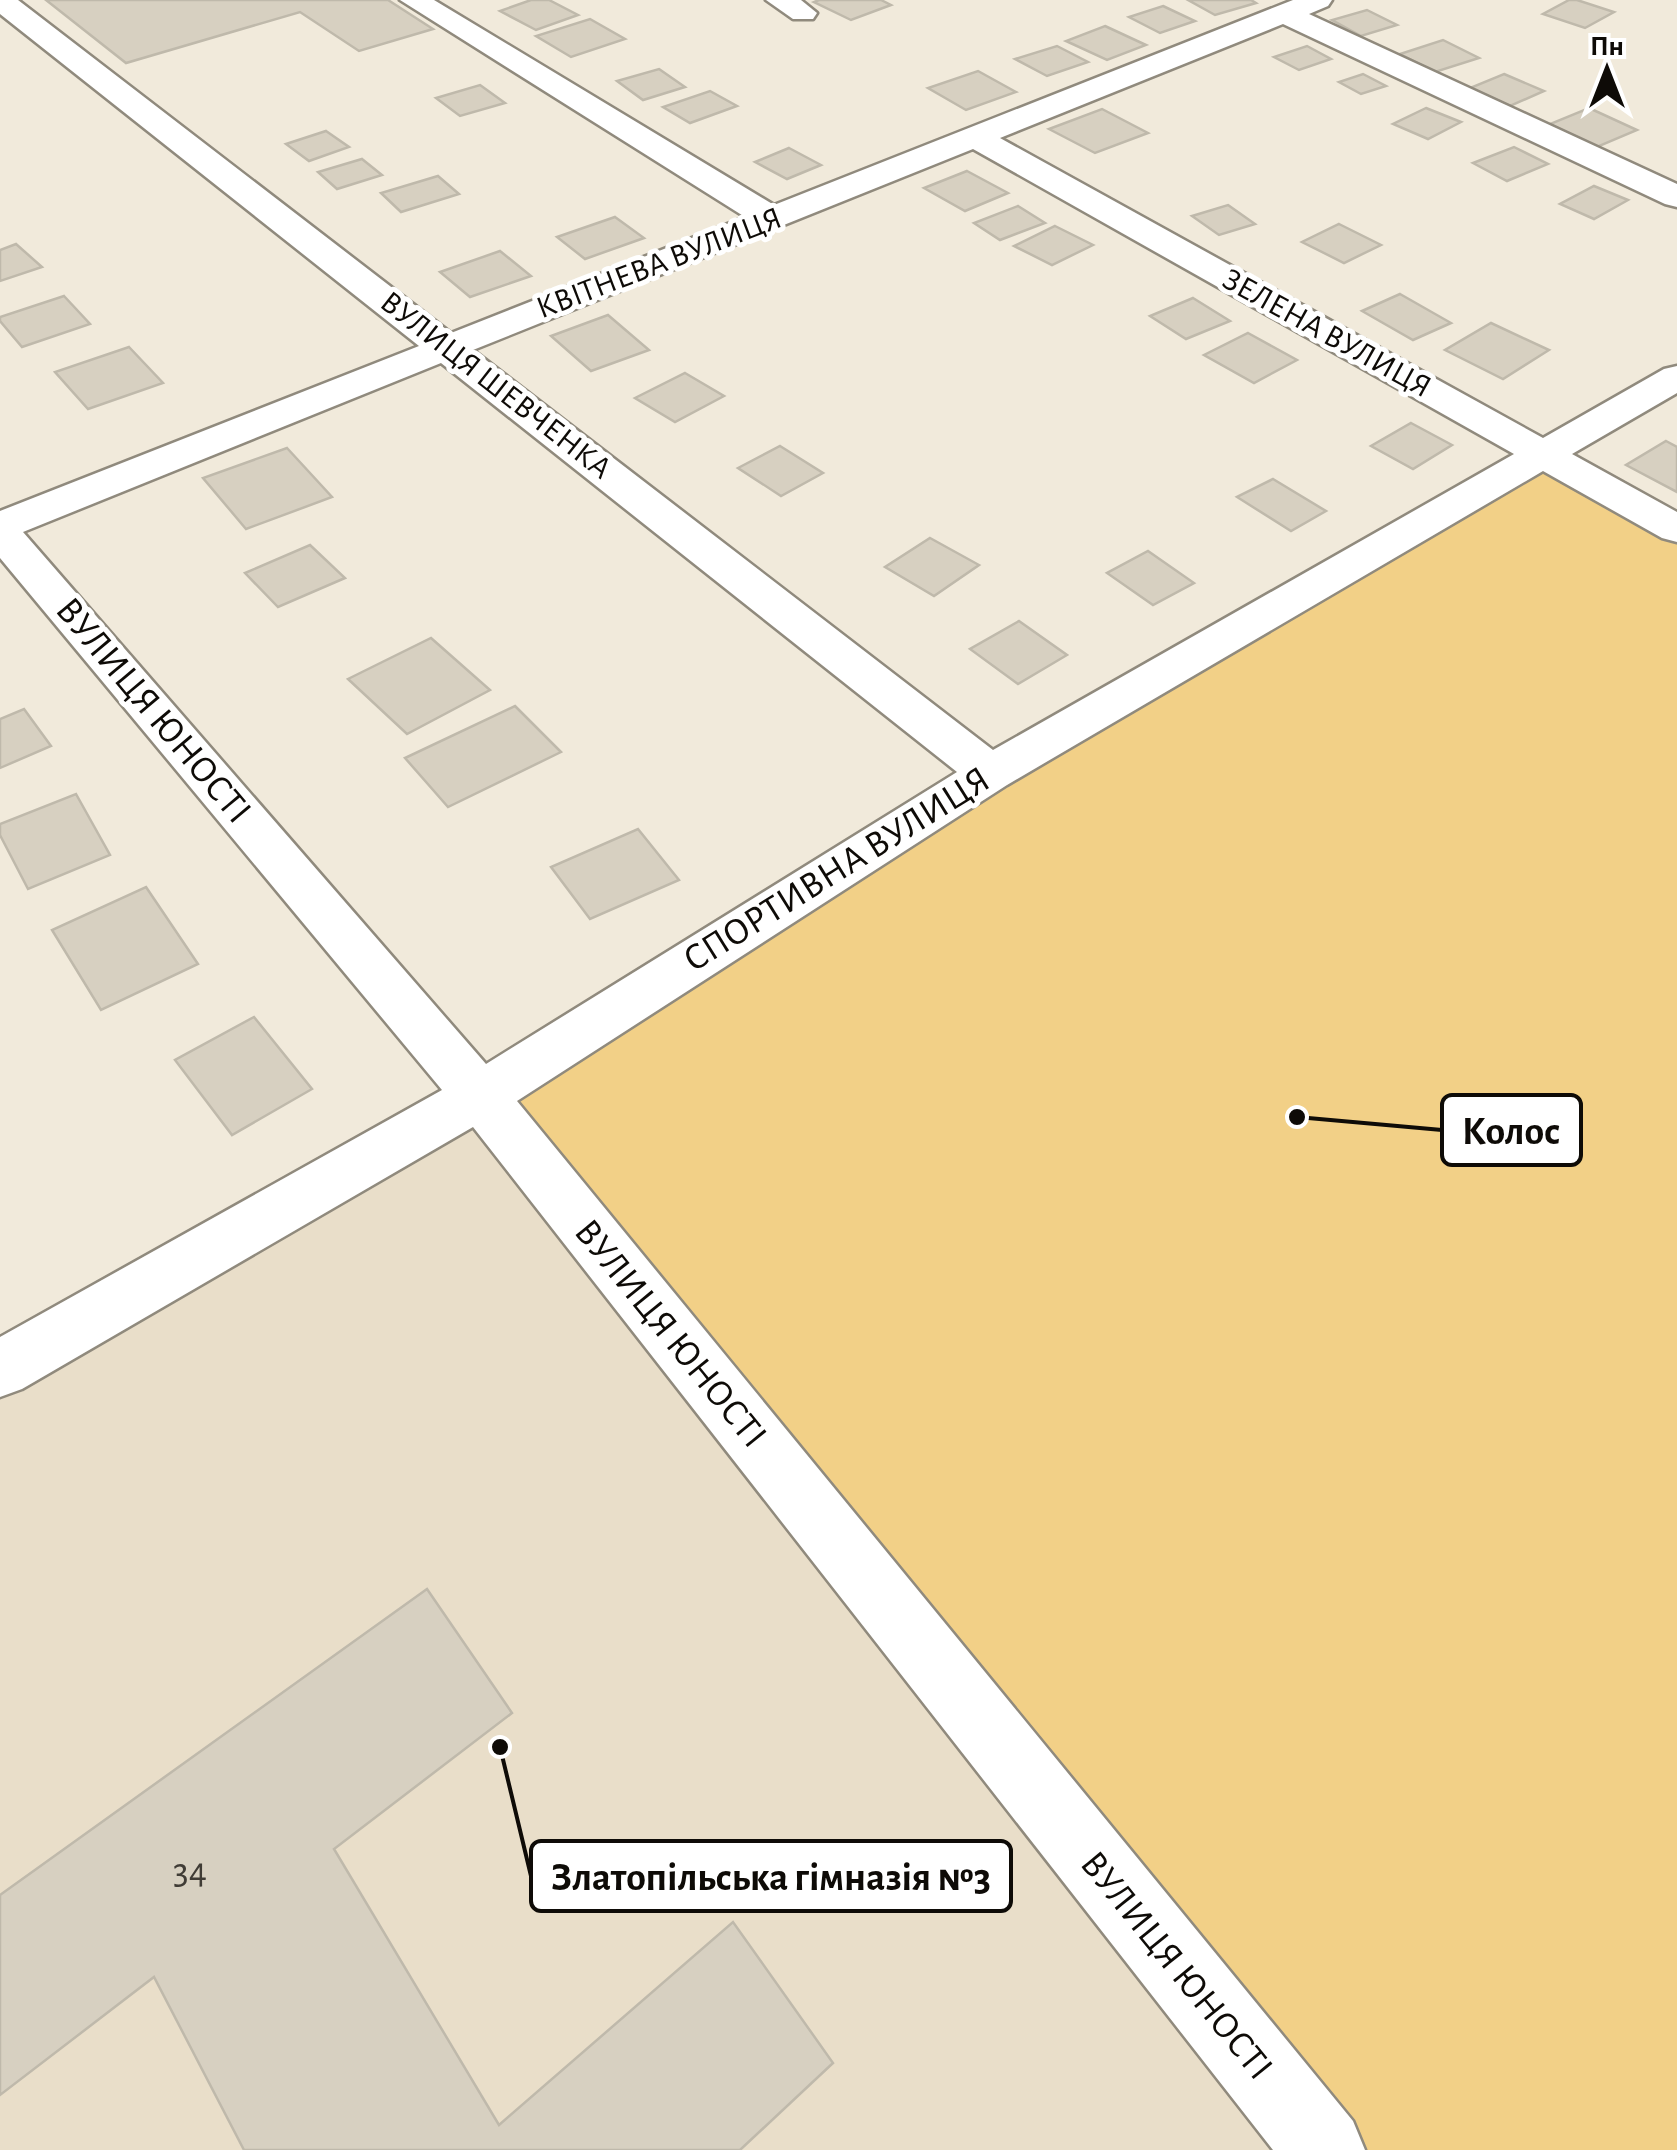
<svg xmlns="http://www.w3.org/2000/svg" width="1677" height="2150" viewBox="0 0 1677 2150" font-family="'Alegreya Sans',sans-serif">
<rect width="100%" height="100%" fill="#f1eadb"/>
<!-- built -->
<path fill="#e9dec9" d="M 480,1096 L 1281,2150 L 0,2150 L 0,1369 Z"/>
<!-- green -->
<path fill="#f2d087" d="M 1546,456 L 1677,529 L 1677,2150 L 1324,2150 L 480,1096 Z"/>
<!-- building -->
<g fill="#d7d0c1" stroke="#bfb9ab" stroke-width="2.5">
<path d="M 46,0 L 388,0 L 433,29 L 359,51 L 300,12 L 126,63 Z"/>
<path d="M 531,0 L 549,0 L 578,15 L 536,30 L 500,11 Z"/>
<path d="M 819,0 L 881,0 L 891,5 L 851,20 L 814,2 Z"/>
<path d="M 1188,0 L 1251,0 L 1256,3 L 1215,15 Z"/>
<path d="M 1569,0 L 1577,0 L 1614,12 L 1585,28 L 1543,14 Z"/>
<path d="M 1163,6 L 1195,21 L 1160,33 L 1129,17 Z"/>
<path d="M 1367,10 L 1397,25 L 1361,36 L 1332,20 Z"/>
<path d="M 590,19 L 625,39 L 571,57 L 536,36 Z"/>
<path d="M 1105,26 L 1146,45 L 1107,60 L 1066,41 Z"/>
<path d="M 1443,40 L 1479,58 L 1435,72 L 1400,54 Z"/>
<path d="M 1057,46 L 1088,62 L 1047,76 L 1015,59 Z"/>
<path d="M 1307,46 L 1331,59 L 1299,70 L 1274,57 Z"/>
<path d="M 659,69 L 685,87 L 643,100 L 617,81 Z"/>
<path d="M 978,71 L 1016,92 L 966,110 L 928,88 Z"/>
<path d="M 1363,74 L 1386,86 L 1361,94 L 1339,82 Z"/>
<path d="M 1504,74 L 1544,91 L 1510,106 L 1470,88 Z"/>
<path d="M 480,85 L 505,103 L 460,116 L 436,98 Z"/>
<path d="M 710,91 L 737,106 L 690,123 L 663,107 Z"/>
<path d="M 1426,108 L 1461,122 L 1428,139 L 1393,124 Z"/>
<path d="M 1589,108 L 1637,130 L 1597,147 L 1550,124 Z"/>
<path d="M 1102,109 L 1148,133 L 1095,153 L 1049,129 Z"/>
<path d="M 326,131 L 349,147 L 309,161 L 286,144 Z"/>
<path d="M 1514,147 L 1548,164 L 1507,181 L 1473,163 Z"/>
<path d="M 789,148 L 821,165 L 787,179 L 755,162 Z"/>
<path d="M 362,159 L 382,175 L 337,189 L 318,172 Z"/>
<path d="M 967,171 L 1008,193 L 965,211 L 924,188 Z"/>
<path d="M 438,176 L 459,194 L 401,212 L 381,193 Z"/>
<path d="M 1594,186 L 1628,200 L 1594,219 L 1560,204 Z"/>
<path d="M 1228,205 L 1255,224 L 1219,235 L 1192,216 Z"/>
<path d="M 1018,206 L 1045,223 L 1000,240 L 974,223 Z"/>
<path d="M 615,217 L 644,238 L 585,259 L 557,237 Z"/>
<path d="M 1339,224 L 1381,245 L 1344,263 L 1302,242 Z"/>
<path d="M 1055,226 L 1093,245 L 1052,265 L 1014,246 Z"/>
<path d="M 16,244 L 42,267 L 0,281 L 0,250 Z"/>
<path d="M 500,251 L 531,276 L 470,297 L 440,272 Z"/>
<path d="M 1400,294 L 1451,323 L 1413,340 L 1362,311 Z"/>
<path d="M 64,296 L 90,324 L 22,347 L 0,321 L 0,317 Z"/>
<path d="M 1193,298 L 1230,321 L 1186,339 L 1150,316 Z"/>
<path d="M 608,315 L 649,350 L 591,371 L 551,336 Z"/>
<path d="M 1491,323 L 1549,350 L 1503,379 L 1445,350 Z"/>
<path d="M 1248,333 L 1297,360 L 1254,383 L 1204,355 Z"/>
<path d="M 129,347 L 163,383 L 88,409 L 55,372 Z"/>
<path d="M 685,373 L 724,396 L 675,422 L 635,398 Z"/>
<path d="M 1411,423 L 1452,445 L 1413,469 L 1371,446 Z"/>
<path d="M 1666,441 L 1677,447 L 1677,492 L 1626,465 Z"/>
<path d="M 780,446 L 823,473 L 781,496 L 738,468 Z"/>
<path d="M 287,448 L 332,497 L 246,529 L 203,478 Z"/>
<path d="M 1273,479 L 1326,511 L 1291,531 L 1237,497 Z"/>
<path d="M 930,538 L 979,565 L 934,596 L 885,567 Z"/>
<path d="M 310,545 L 345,578 L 278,607 L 245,573 Z"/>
<path d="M 1148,551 L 1194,583 L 1153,605 L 1107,573 Z"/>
<path d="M 1019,621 L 1067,655 L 1018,684 L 970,649 Z"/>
<path d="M 431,638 L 490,690 L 407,734 L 348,679 Z"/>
<path d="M 515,706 L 561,752 L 448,807 L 405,758 Z"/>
<path d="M 24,709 L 51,746 L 0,768 L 0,719 Z"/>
<path d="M 76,794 L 110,855 L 28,889 L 0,835 L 0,824 Z"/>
<path d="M 638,829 L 679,880 L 590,919 L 551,867 Z"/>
<path d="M 146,887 L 198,964 L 101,1010 L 52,930 Z"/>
<path d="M 254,1017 L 312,1089 L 232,1135 L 175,1060 Z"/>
<path d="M 427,1589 L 512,1713 L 334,1849 L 499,2125 L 733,1922 L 833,2063 L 740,2150 L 244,2150 L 154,1977 L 0,2095 L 0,1895 Z"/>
</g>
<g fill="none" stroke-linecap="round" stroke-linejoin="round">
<defs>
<g id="street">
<path d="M 0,0 L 18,0 L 451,333 L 745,217 L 400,0 L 434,0 L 774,205 L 1293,0 L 1332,0 L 1328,6 L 1309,14 L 1677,184 L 1677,207 L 1665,204 L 1283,24 L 1000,138 L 1543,438 L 1664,369 L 1677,366 L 1677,393 L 1572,454 L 1677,512 L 1677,542 L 1662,538 L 1543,471 L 1007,785 L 517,1101 L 1353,2121 L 1365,2150 L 1273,2150 L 473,1127 L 22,1389 L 0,1397 L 0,1337 L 442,1090 L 0,558 L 0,511 L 419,346 L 0,14 ZM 973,149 L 1514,454 L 993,750 L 473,350 ZM 441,363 L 957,772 L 486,1064 L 23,532 Z"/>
<path d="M 766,0 L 801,0 L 817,13 L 813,19 L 793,19 Z"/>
</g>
</defs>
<!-- street casing -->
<use href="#street" stroke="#908a7d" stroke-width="5"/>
<!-- street -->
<use href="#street" fill="#fff" fill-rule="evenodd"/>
</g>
<g text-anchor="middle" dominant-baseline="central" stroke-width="10" stroke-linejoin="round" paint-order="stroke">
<!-- far-street labels -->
<g font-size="32" fill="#0e0b07" stroke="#fff">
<text transform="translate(659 263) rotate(-21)">КВІТНЕВА ВУЛИЦЯ</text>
<text transform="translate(1327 333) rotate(29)">ЗЕЛЕНА ВУЛИЦЯ</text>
<text transform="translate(496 385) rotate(38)">ВУЛИЦЯ ШЕВЧЕНКА</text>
</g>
<!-- street labels -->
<g font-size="38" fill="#0e0b07" stroke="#fff">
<text transform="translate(153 711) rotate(50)">ВУЛИЦЯ ЮНОСТІ</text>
<text transform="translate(837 870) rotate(-32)">СПОРТИВНА ВУЛИЦЯ</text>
<text transform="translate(670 1334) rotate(51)">ВУЛИЦЯ ЮНОСТІ</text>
<text transform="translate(1176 1966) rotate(51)">ВУЛИЦЯ ЮНОСТІ</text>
</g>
<!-- near-number labels -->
<g font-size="38" fill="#403c36">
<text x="190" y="1872">34</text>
</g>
</g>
<!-- callouts -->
<path fill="none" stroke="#0e0b07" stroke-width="4" d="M1297 1117L1442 1130M500 1747L531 1876"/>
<g fill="#0e0b07" stroke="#fff" stroke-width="4">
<circle cx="1297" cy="1117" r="10"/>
<circle cx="500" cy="1747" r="10"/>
</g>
<g fill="#fff" stroke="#0e0b07" stroke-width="4">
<rect x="1442" y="1095" width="139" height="70" rx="10"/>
<rect x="531" y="1841" width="480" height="70" rx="10"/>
</g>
<g font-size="40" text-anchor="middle" font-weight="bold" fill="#0e0b07">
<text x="1511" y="1144">Колос</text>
<text x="771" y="1890">Златопільська гімназія №3</text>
</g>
<!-- north arrow -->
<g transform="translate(1607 70)" stroke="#ffffff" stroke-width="8" paint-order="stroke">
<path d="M0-8L18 38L0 25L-18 38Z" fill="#0e0b07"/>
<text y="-15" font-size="28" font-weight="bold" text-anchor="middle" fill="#0e0b07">Пн</text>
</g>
</svg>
